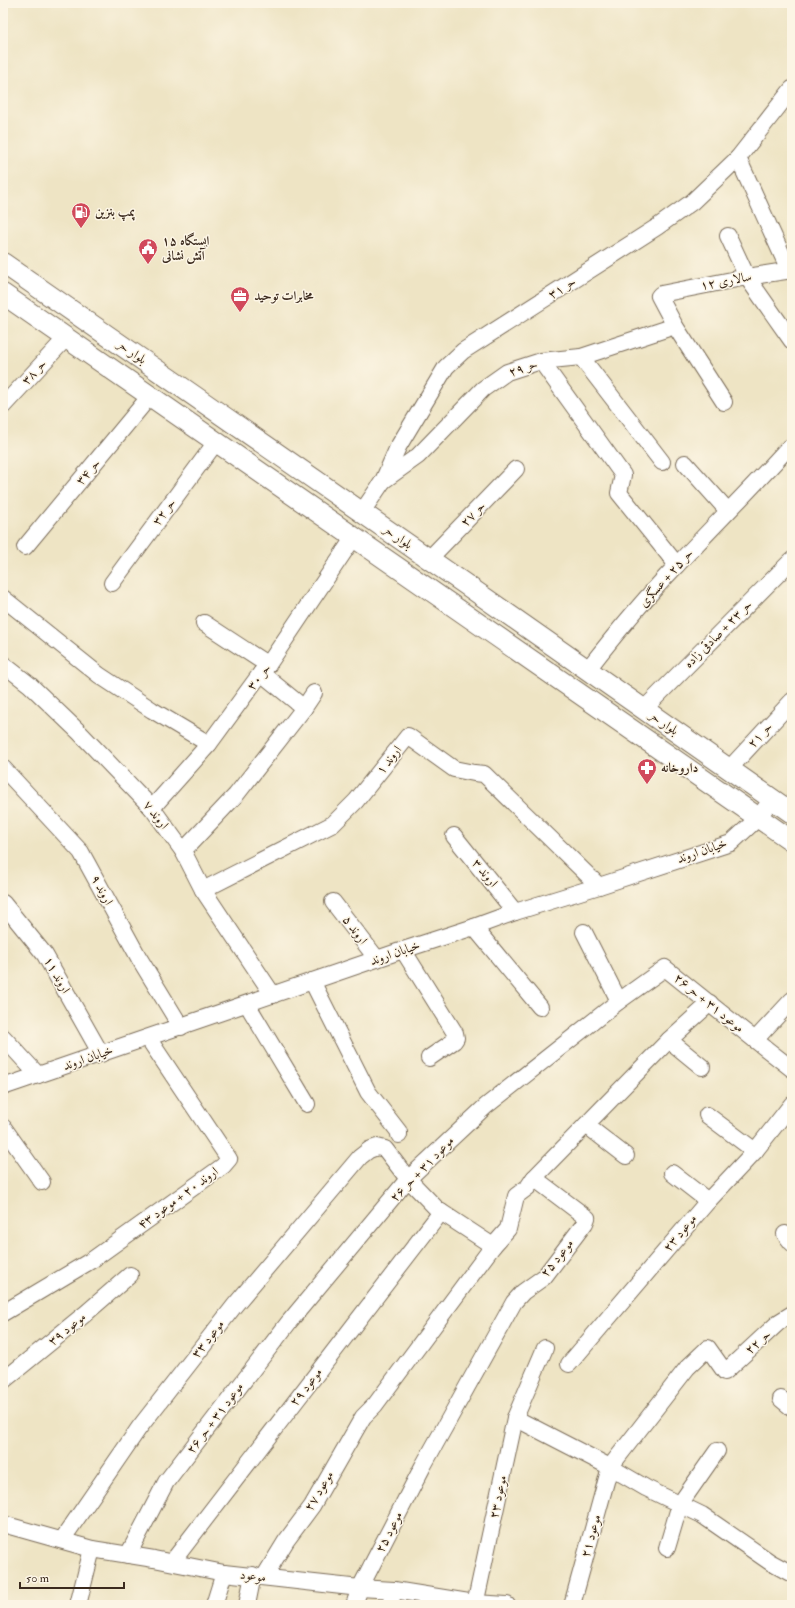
<svg xmlns="http://www.w3.org/2000/svg" width="795" height="1608" viewBox="0 0 795 1608" font-family="'IM FELL Double Pica',Amiri,serif">
<rect width="100%" height="100%" fill="#fcf5e5"/>
<filter id="ink" filterUnits="userSpaceOnUse"><feTurbulence type="fractalNoise" baseFrequency=".025" numOctaves="2"/><feDisplacementMap in="SourceGraphic" scale="8" xChannelSelector="R" yChannelSelector="G"/><feConvolveMatrix kernelMatrix="1 2 1 2 8 2 1 2 1" color-interpolation-filters="sRGB"/></filter>
<filter id="wash" filterUnits="userSpaceOnUse"><feTurbulence type="fractalNoise" baseFrequency=".012" numOctaves="4" result="noise"/><feDisplacementMap in="SourceGraphic" scale="16" xChannelSelector="R" yChannelSelector="G"/><feGaussianBlur stdDeviation="0.9" result="paint"/><feColorMatrix in="noise" values="0 0 0 0 0 0 0 0 0 0 0 0 0 0 0 0 0 1.4 0 .05"/><feComposite in="paint" operator="in"/></filter>
<g filter="url(#wash)">
<rect width="100%" height="100%" fill="#eee4c4"/>
</g>
<g filter="url(#ink)">
<g fill="none" stroke-linecap="round" stroke-linejoin="round">
<defs>
<g id="minor">
<path d="M 738,158 L 789,270"/>
<path d="M 728,236 L 747,277 L 792,341"/>
<path d="M 581,357 L 662,462"/>
<path d="M 541,361 L 623,475 L 619,493 L 677,565"/>
<path d="M 724,402 L 675,326 L 659,296 L 661,294 L 747,277 L 792,270"/>
<path d="M 3,406 L 66,338"/>
<path d="M 685,463 L 728,511"/>
<path d="M 383,481 L 418,456 L 483,389 L 507,372 L 541,361 L 581,357 L 675,326"/>
<path d="M 362,512 L 383,481 L 398,447 L 446,367 L 463,351 L 657,227 L 692,202 L 738,158 L 792,89"/>
<path d="M 25,547 L 150,396"/>
<path d="M 429,559 L 516,469"/>
<path d="M 112,583 L 216,442"/>
<path d="M 3,598 L 99,675 L 152,710 L 209,744"/>
<path d="M 204,623 L 268,665"/>
<path d="M 3,664 L 30,685 L 79,732 L 152,808 L 183,851 L 203,890 L 273,995"/>
<path d="M 588,669 C 616,633 645,598 677,565 C 713,526 751,489 786,450 L 792,446"/>
<path d="M 261,673 L 304,708"/>
<path d="M 644,709 L 792,560"/>
<path d="M 3,768 L 81,852 L 139,958 L 181,1027"/>
<path d="M 729,769 L 792,701"/>
<path d="M 152,808 L 209,744 L 261,673 L 268,665 L 354,537"/>
<path d="M 454,836 L 515,912"/>
<path d="M 183,851 L 236,795 L 304,708 L 314,693"/>
<path d="M 203,890 L 333,824 L 356,801 L 408,736 L 454,769 L 474,773 L 484,774 L 599,886"/>
<path d="M 333,902 L 377,959"/>
<path d="M 3,903 L 45,955 L 101,1054"/>
<path d="M 474,927 L 540,1007"/>
<path d="M 584,932 L 619,1001"/>
<path d="M 403,950 L 455,1033 L 456,1038 L 454,1041 L 429,1058"/>
<path d="M 312,981 L 368,1092 L 399,1132 L 399,1135"/>
<path d="M 247,1004 L 307,1104"/>
<path d="M 3,1037 L 38,1075"/>
<path d="M 669,1040 L 702,1067"/>
<path d="M 755,1040 L 792,1069"/>
<path d="M 3,1087 L 403,950 L 474,927 L 515,912 L 599,886 L 731,843 L 758,818 L 772,799"/>
<path d="M 707,1115 L 755,1151"/>
<path d="M 586,1125 L 626,1156"/>
<path d="M 3,1127 L 42,1182"/>
<path d="M 672,1173 L 708,1201"/>
<path d="M 534,1178 L 669,1040 L 710,1003"/>
<path d="M 785,1234 L 792,1243"/>
<path d="M 3,1313 L 92,1260 L 223,1166 L 229,1159 L 148,1038"/>
<path d="M 569,1364 L 708,1201 L 755,1151 L 792,1104"/>
<path d="M 3,1381 L 85,1314 L 130,1275"/>
<path d="M 781,1399 L 792,1408"/>
<path d="M 515,1418 L 610,1467 L 646,1488 L 702,1515 L 770,1562 L 792,1574"/>
<path d="M 3,1524 L 92,1549 L 154,1559 L 224,1573 L 360,1588 L 394,1590 L 475,1603 L 507,1605"/>
<path d="M 62,1540 L 139,1428 L 235,1305 L 360,1157 L 369,1150 L 377,1147 L 385,1149 L 408,1179 L 438,1210 L 493,1246 L 508,1229 L 516,1196 L 528,1187 L 534,1178 L 587,1218 L 585,1223 L 544,1277 L 523,1292 L 514,1302 L 423,1466 L 360,1588 L 354,1605"/>
<path d="M 667,1548 L 680,1504 L 717,1451"/>
<path d="M 128,1555 L 166,1482 L 289,1322 L 408,1179 L 486,1106 L 619,1001 L 665,968 L 755,1040 L 792,1000"/>
<path d="M 172,1562 L 441,1212"/>
<path d="M 264,1577 L 286,1541 L 312,1506 L 363,1417 L 375,1405 L 493,1246"/>
<path d="M 78,1605 L 92,1549"/>
<path d="M 214,1605 L 224,1573"/>
<path d="M 247,1605 L 253,1575"/>
<path d="M 390,1605 L 394,1590"/>
<path d="M 475,1605 L 515,1418 L 545,1348"/>
<path d="M 572,1605 L 610,1467 L 687,1368 L 708,1348 L 725,1372 L 779,1322 L 792,1314"/>
</g>
<g id="major">
<path d="M 3,263 L 475,591 L 792,813"/>
<path d="M 3,294 L 792,841"/>
</g>
</defs>
<!-- minor casing -->
<use href="#minor" stroke="#7a6b58" stroke-width="18"/>
<!-- major casing -->
<use href="#major" stroke="#7a6b58" stroke-width="22"/>
<!-- minor -->
<use href="#minor" stroke="#fff" stroke-width="16"/>
<!-- major -->
<use href="#major" stroke="#fff" stroke-width="20"/>
</g>
</g>
<!-- icons -->
<defs>
<symbol id="fuel-pin" viewBox="-11 -11 22 30"><path d="M0 17L-7.5 6A9.5 9.5 0 1 1 7.5 6Z" fill="#d1495b" stroke="#fcf5e5"/><path d="M-5.5-6h7V0h2V4h1.3V-2.5L3-4.5l.8-.8L6-3V5H2.5V1h-1V6h-7ZM-4.2-4.7v3.2H.2V-4.7Z" fill="#fff"/></symbol>
<symbol id="civic-pin" viewBox="-11 -11 22 30"><path d="M0 17L-7.5 6A9.5 9.5 0 1 1 7.5 6Z" fill="#d1495b" stroke="#fcf5e5"/><path d="M-.6-6.5H3V-4.5H.6V-3L4-1V1h2V6H-6V1h2V-1L-.6-3ZM-1.2 2.5V6h2.4V2.5Z" fill="#fff"/></symbol>
<symbol id="office-pin" viewBox="-11 -11 22 30"><path d="M0 17L-7.5 6A9.5 9.5 0 1 1 7.5 6Z" fill="#d1495b" stroke="#fcf5e5"/><path d="M-6-3h4V-5.5h4V-3h4V5H-6ZM-1-4.5V-3h2v-1.5ZM-6 0V1H6V0Z" fill="#fff"/></symbol>
<symbol id="pharmacy-pin" viewBox="-11 -11 22 30"><path d="M0 17L-7.5 6A9.5 9.5 0 1 1 7.5 6Z" fill="#d1495b" stroke="#fcf5e5"/><path d="M-2-6h4v4h4v4h-4v4h-4v-4h-4v-4h4Z" fill="#fff"/></symbol>
</defs>
<g fill-rule="evenodd">
<use href="#fuel-pin" x="70" y="201" width="22" height="30"/>
<use href="#civic-pin" x="137" y="237" width="22" height="30"/>
<use href="#office-pin" x="229" y="285" width="22" height="30"/>
<use href="#pharmacy-pin" x="636" y="757" width="22" height="30"/>
</g>
<g text-anchor="middle" dominant-baseline="central" stroke-width="3" stroke-linejoin="round" paint-order="stroke">
<!-- poi labels -->
<g font-size="13" font-weight="bold" fill="#3b2a1e" stroke="#fcf5e5" text-anchor="start">
<text x="95" y="212">پمپ بنزین</text>
<text x="162" y="241">ایستگاه ۱۵<tspan x="162" dy="15">آتش نشانی</tspan></text>
<text x="254" y="296">مخابرات توحید</text>
<text x="661" y="768">داروخانه</text>
</g>
<!-- street labels -->
<g font-size="13" fill="#3b2a1e" stroke="#fcf5e5">
<text transform="translate(726 281) rotate(-11)">سالاری ۱۲</text>
<text transform="translate(562 288) rotate(-33)">حر ۳۱</text>
<text transform="translate(132 352) rotate(35)">بلوار حر</text>
<text transform="translate(523 368) rotate(-19)">حر ۲۹</text>
<text transform="translate(34 372) rotate(-47)">حر ۳۸</text>
<text transform="translate(88 472) rotate(-50)">حر ۳۴</text>
<text transform="translate(164 512) rotate(-54)">حر ۳۲</text>
<text transform="translate(473 514) rotate(-46)">حر ۲۷</text>
<text transform="translate(398 537) rotate(35)">بلوار حر</text>
<text transform="translate(666 578) rotate(-48)">حر ۲۵ + عسگری</text>
<text transform="translate(718 634) rotate(-45)">حر ۲۳ + صادقی زاده</text>
<text transform="translate(259 677) rotate(-52)">حر ۳۰</text>
<text transform="translate(664 723) rotate(35)">بلوار حر</text>
<text transform="translate(760 735) rotate(-47)">حر ۲۱</text>
<text transform="translate(389 760) rotate(-52)">اروند ۱</text>
<text transform="translate(156 815) rotate(52)">اروند ۷</text>
<text transform="translate(702 851) rotate(-19)">خیابان اروند</text>
<text transform="translate(485 873) rotate(51)">اروند ۳</text>
<text transform="translate(102 890) rotate(62)">اروند ۹</text>
<text transform="translate(355 930) rotate(53)">اروند ۵</text>
<text transform="translate(395 953) rotate(-19)">خیابان اروند</text>
<text transform="translate(57 975) rotate(60)">اروند ۱۱</text>
<text transform="translate(709 1003) rotate(39)">موعود ۳۱ + حر ۲۶</text>
<text transform="translate(88 1058) rotate(-19)">خیابان اروند</text>
<text transform="translate(422 1169) rotate(-46)">موعود ۳۱ + حر ۲۶</text>
<text transform="translate(178 1198) rotate(-36)">اروند ۲۰ + موعود ۴۳</text>
<text transform="translate(680 1233) rotate(-50)">موعود ۲۳</text>
<text transform="translate(557 1258) rotate(-51)">موعود ۲۵</text>
<text transform="translate(67 1329) rotate(-39)">موعود ۳۹</text>
<text transform="translate(208 1339) rotate(-52)">موعود ۳۳</text>
<text transform="translate(758 1342) rotate(-42)">حر ۲۲</text>
<text transform="translate(306 1387) rotate(-52)">موعود ۲۹</text>
<text transform="translate(215 1418) rotate(-53)">موعود ۳۱ + حر ۲۶</text>
<text transform="translate(319 1491) rotate(-59)">موعود ۲۷</text>
<text transform="translate(498 1497) rotate(-78)">موعود ۲۳</text>
<text transform="translate(389 1532) rotate(-63)">موعود ۲۵</text>
<text transform="translate(591 1536) rotate(-74)">موعود ۲۱</text>
<text transform="translate(253 1576) rotate(7)">موعود</text>
</g>
</g>
<!-- margin -->
<rect width="795" height="1608" fill="none" stroke="#fcf5e5" stroke-width="16"/>
<!-- scale -->
<path d="M20 1582v6h104v-6" fill="none" stroke="#3b2a1e" stroke-width="2"/>
<text x="26" y="1582" font-size="12" fill="#3b2a1e" stroke="#fcf5e5" stroke-width="3" paint-order="stroke">50 m</text>
</svg>
